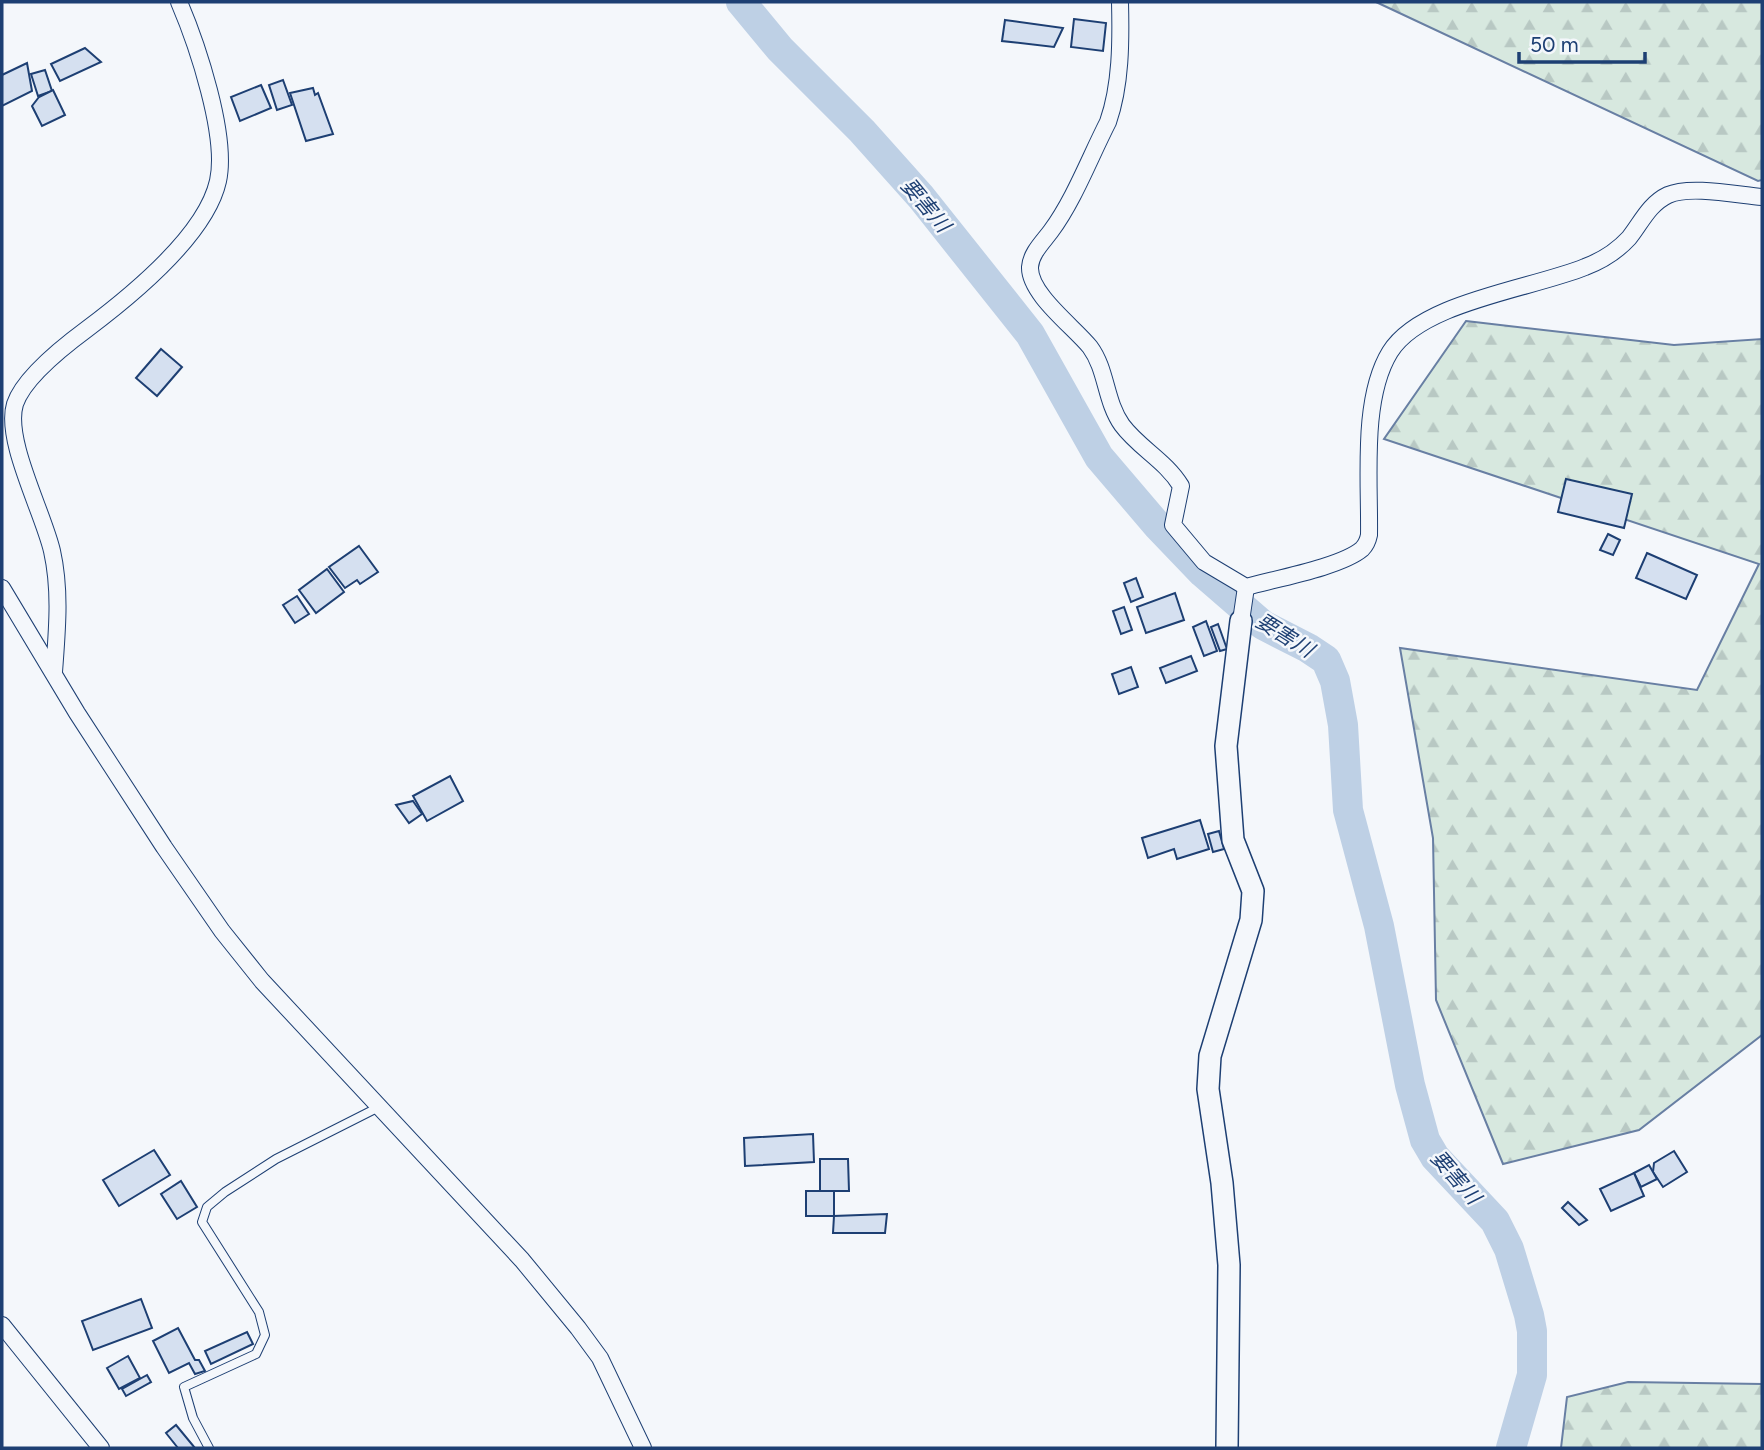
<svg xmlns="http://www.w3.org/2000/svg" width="1764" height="1450" viewBox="0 0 1764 1450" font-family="Figtree,'Noto Sans JP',sans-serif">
<defs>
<pattern id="forest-firs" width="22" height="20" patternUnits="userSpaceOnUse" patternTransform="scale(1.75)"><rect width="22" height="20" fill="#d7e8df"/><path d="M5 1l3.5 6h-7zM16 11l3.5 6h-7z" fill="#b8c8c3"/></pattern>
</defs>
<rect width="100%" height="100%" fill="#f4f7fb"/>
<!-- forest -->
<g fill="url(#forest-firs)" stroke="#687fa3" stroke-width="2">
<path d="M 1376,2 L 1762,2 L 1762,180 L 1758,181 Z"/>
<path d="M 1466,321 L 1674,345 L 1762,339 L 1762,1035 L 1639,1130 L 1503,1164 L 1436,1000 L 1433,838 L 1400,648 L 1697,690 L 1759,564 L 1384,439 Z"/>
<path d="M 1628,1382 L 1762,1384 L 1762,1448 L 1561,1448 L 1567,1397 Z"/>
</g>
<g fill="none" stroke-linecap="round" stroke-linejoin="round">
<!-- river -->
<path stroke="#bed0e5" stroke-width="30" d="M 741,2 L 780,49 L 862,131 L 921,197 L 1030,334 L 1099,457 L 1157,525 L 1203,573 L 1263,625 L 1308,648 L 1326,660 L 1335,681 L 1343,725 L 1348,810 L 1379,926 L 1410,1085 L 1425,1140 L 1435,1157 L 1495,1221 L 1509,1249 L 1529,1315 L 1532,1331 L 1532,1375 L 1511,1448"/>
</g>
<!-- building -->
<g fill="#d5e0f0" stroke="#1d3f73" stroke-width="2">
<path d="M 1074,19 L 1106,23 L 1103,51 L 1071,47 Z"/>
<path d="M 1005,20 L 1063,28 L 1054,47 L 1002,41 Z"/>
<path d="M 85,48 L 101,62 L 60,81 L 51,64 Z"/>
<path d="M 27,63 L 32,91 L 2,106 L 2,75 Z"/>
<path d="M 45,70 L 52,91 L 38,96 L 31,74 Z"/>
<path d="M 283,80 L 292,105 L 277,110 L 269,85 Z"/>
<path d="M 261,85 L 271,108 L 240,121 L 231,97 Z"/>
<path d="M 313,88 L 315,95 L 318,93 L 333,134 L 306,141 L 290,93 Z"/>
<path d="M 53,90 L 65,115 L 42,126 L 32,106 L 39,97 Z"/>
<path d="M 161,349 L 182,367 L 157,396 L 136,378 Z"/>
<path d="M 1566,479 L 1632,494 L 1624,528 L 1558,512 Z"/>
<path d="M 1608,534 L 1620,540 L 1613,555 L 1600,550 Z"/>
<path d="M 359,546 L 378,572 L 360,584 L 357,580 L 345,588 L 329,567 Z"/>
<path d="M 1647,553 L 1697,575 L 1686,599 L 1636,578 Z"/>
<path d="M 327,569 L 344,592 L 316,613 L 299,590 Z"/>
<path d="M 1136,578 L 1143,597 L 1131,602 L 1124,583 Z"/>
<path d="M 1175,593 L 1184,620 L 1146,633 L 1137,607 Z"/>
<path d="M 297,596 L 309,614 L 295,623 L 283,605 Z"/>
<path d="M 1124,607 L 1132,630 L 1121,634 L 1113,611 Z"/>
<path d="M 1206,621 L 1217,651 L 1204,656 L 1193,627 Z"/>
<path d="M 1218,624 L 1227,649 L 1220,651 L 1211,627 Z"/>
<path d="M 1191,656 L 1197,671 L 1166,683 L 1160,668 Z"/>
<path d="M 1131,667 L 1138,687 L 1119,694 L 1112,674 Z"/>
<path d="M 450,776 L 463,801 L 427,821 L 413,796 Z"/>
<path d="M 413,801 L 422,814 L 409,823 L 396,805 Z"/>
<path d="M 1200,820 L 1209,849 L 1177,859 L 1174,849 L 1148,858 L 1142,838 Z"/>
<path d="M 1219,831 L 1224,849 L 1213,852 L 1208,834 Z"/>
<path d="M 813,1134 L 814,1162 L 745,1166 L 744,1138 Z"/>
<path d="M 154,1150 L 170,1175 L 119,1206 L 103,1180 Z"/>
<path d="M 1674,1151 L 1687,1172 L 1663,1187 L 1653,1172 L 1654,1163 Z"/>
<path d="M 820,1159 L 848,1159 L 849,1191 L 820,1191 Z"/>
<path d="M 1649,1165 L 1657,1179 L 1641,1187 L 1634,1173 Z"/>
<path d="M 1634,1173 L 1644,1196 L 1611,1211 L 1600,1189 Z"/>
<path d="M 181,1181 L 197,1207 L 177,1219 L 161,1194 Z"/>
<rect x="806" y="1191" width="28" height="25"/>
<path d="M 1568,1202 L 1587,1220 L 1579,1225 L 1562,1208 Z"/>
<path d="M 887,1214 L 885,1233 L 833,1233 L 834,1216 Z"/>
<path d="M 141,1299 L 152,1328 L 93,1350 L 82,1321 Z"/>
<path d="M 178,1328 L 195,1360 L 199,1360 L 205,1371 L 195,1374 L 189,1363 L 169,1373 L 153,1341 Z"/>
<path d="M 247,1332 L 253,1344 L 211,1364 L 205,1351 Z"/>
<path d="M 128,1356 L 140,1378 L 119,1389 L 107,1368 Z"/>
<path d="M 147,1375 L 151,1382 L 126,1396 L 122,1389 Z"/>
<path d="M 176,1425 L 195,1448 L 178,1448 L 166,1433 Z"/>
</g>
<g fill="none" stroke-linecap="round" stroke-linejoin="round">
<defs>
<path id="lane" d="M 209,1448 L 193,1418 L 184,1387 L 256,1354 L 265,1335 L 259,1312 L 202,1222 L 207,1207 L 225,1192 L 276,1159 L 379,1107"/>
<g id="street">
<path d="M 1120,2 C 1121,41 1121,85 1108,122 C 1090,157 1074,200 1051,231 C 1043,242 1031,253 1030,267 C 1029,294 1074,327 1090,347 C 1107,370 1105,401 1122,425 C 1139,448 1166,461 1181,486 L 1173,525 L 1204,562 L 1246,587 C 1274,579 1341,567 1362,549 C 1366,545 1368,540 1369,535 C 1370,481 1361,399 1390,352 C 1421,302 1531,289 1585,267 C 1601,261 1617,251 1629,238 C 1641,223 1649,204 1668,195 C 1690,185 1738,195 1762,197"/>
<path d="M 2,588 L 77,713 L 164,847 L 222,931 L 262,981 L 522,1260 L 578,1328 L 600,1358 L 643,1448"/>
<path d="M 1241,621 L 1246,587"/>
<path d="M 54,672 C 57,631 61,591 52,551 C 43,512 4,440 15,404 C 24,377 64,346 87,329 C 131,296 206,235 218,181 C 228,136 197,44 179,2"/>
<path d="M 2,1325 L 101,1448"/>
</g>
<path id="secondary" d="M 1227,1448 L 1229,1265 L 1222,1183 L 1208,1089 L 1210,1056 L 1251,920 L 1253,891 L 1233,840 L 1226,746 L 1241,621"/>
</defs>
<!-- lane casing -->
<use href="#lane" stroke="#1d3f73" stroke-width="10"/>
<!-- street casing -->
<use href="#street" stroke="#1d3f73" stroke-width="18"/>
<!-- secondary casing -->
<use href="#secondary" stroke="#1d3f73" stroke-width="24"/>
<!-- lane -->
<use href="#lane" stroke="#f4f7fb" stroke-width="8"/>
<!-- street -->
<use href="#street" stroke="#f4f7fb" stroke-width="16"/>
<!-- secondary -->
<use href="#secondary" stroke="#f4f7fb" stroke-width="21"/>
</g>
<g text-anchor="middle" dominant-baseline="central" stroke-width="5" stroke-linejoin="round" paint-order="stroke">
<!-- water labels -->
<g font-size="21" font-style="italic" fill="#1d3f73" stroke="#f4f7fb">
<text transform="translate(926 205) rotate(50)">要害川</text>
<text transform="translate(1285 635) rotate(32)">要害川</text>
<text transform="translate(1456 1177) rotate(49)">要害川</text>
</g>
</g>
<!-- border -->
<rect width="1764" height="1450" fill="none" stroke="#1d3f73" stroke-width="7"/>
<!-- scale -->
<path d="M1519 52v10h126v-10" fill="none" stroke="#1d3f73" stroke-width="3.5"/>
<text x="1530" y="52" font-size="21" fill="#1d3f73" stroke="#f4f7fb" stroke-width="5" paint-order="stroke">50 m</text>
</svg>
